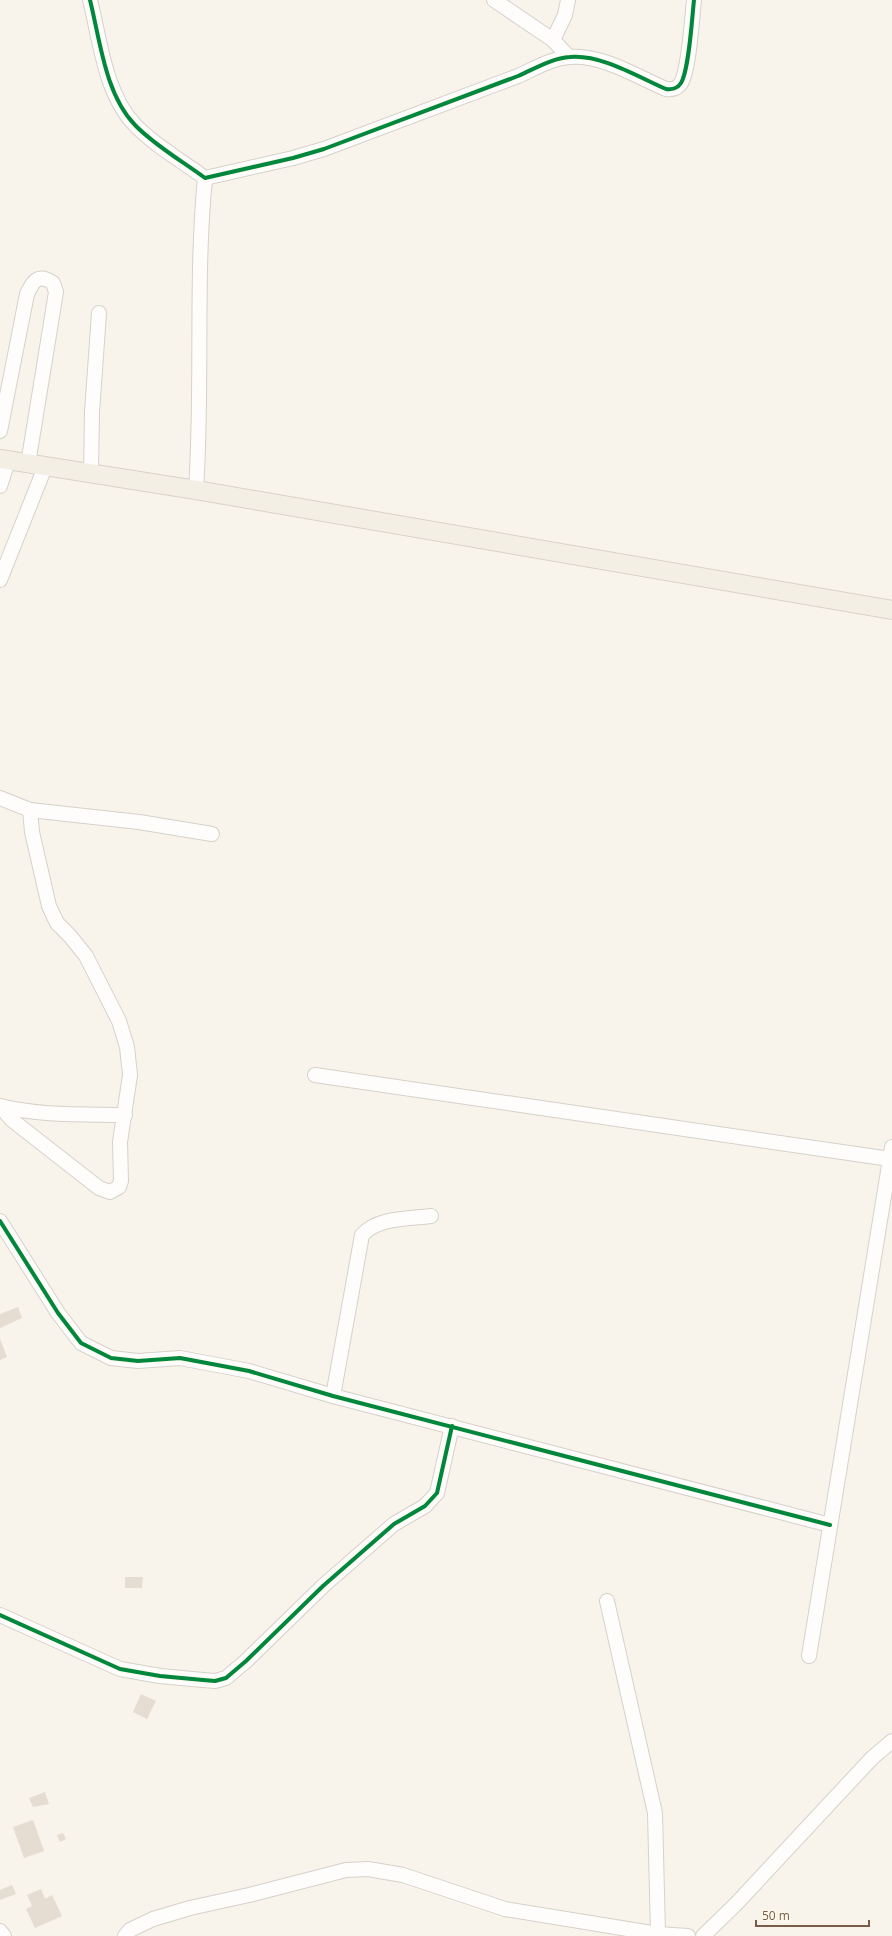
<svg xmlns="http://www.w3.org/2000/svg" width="892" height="1936" viewBox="0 0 892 1936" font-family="'Open Sans',sans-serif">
<rect width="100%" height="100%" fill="#f8f4eb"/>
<!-- building -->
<g fill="#e5dcd2">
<path d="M 18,1307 L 22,1318 L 0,1328 L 0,1314 Z"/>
<path d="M 0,1339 L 7,1357 L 0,1360 Z"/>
<path d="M 125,1577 L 143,1577 L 142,1588 L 125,1588 Z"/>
<path d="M 141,1694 L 156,1701 L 147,1719 L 133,1712 Z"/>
<path d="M 45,1792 L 49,1804 L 33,1807 L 29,1798 Z"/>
<path d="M 33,1820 L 44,1851 L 24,1858 L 13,1827 Z"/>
<path d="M 63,1833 L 66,1839 L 60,1842 L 57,1835 Z"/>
<path d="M 12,1885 L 16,1894 L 0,1900 L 0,1890 Z"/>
<path d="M 41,1889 L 45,1899 L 52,1895 L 62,1916 L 35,1928 L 26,1909 L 32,1906 L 27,1895 Z"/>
</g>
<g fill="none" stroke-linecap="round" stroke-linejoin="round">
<defs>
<g id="minor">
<path d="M 90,0 C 100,40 105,94 135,125 C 154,145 182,161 205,178 L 293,158 L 324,149 L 518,76 C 534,69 552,58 570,57 C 601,54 638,77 666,89 C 672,90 678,88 681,83 C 689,70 692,18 694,0"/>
<path d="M 494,0 L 553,40 L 569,57"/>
<path d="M 553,40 L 565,15 L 568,0"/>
<path d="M 0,431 L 27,294 C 33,281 38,273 53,283 L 56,292 L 28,464"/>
<path d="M 91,474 L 92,412 L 99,313"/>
<path d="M 0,486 L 8,461"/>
<path d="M 196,490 C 203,386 195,281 205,178"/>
<path d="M 0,580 L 45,467"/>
<path d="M 0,798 L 30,810 L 32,832 L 49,906 L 57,923 L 70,936 L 86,956 L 119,1021 L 127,1047 L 130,1075 L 120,1142 L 121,1181 L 119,1187 L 110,1192 L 99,1188 L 12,1120 L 0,1106"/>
<path d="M 30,810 L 139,822 L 212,834"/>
<path d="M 315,1075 L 890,1159"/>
<path d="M 0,1106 C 41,1116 83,1114 125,1115"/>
<path d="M 0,1221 L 58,1313 L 81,1343 L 111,1358 L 138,1361 L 180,1358 L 249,1371 L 333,1396 L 830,1525"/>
<path d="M 333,1396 L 362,1235 C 378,1217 409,1219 431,1216"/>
<path d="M 607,1601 L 655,1813 L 658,1934"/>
<path d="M 0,1615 L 120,1669 L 160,1676 L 203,1680 L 215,1681 L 226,1678 L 246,1661 L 323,1586 L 394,1524 L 425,1506 L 437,1493 L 452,1426"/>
<path d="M 809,1656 L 892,1147"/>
<path d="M 0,1931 L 4,1936"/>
<path d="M 125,1936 L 130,1930 L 153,1919 L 190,1908 L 249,1895 L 346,1870 L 368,1869 L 403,1875 L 505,1909 L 658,1934 L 688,1936"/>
<path d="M 703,1936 L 736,1904 L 872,1758 L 892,1741"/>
</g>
<path id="major" d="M 0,459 L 196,490 L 892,610"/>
</defs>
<!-- minor casing -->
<use href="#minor" stroke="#d7d1c9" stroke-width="16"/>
<!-- major casing -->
<use href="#major" stroke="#dad1c9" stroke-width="20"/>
<!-- minor -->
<use href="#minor" stroke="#fefdfc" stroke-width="14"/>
<!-- major -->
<use href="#major" stroke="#f3efe5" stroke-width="18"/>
<defs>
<g id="cycleway">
<path d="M 90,0 C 100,40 105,94 135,125 C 154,145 182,161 205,178 L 293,158 L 324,149 L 518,76 C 534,69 552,58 570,57 C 601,54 638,77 666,89 C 672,90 678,88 681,83 C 689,70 692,18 694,0"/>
<path d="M 0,1221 L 58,1313 L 81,1343 L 111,1358 L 138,1361 L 180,1358 L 249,1371 L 333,1396 L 830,1525"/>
<path d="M 0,1615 L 120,1669 L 160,1676 L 203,1680 L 215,1681 L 226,1678 L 246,1661 L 323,1586 L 394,1524 L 425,1506 L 437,1493 L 452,1426"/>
</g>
</defs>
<!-- cycleway casing -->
<use href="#cycleway" stroke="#fff9ed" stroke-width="6"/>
<!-- cycleway -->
<use href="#cycleway" stroke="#00873e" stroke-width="4"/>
</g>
<!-- scale -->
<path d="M756 1920v6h113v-6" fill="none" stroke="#795d48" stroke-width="2"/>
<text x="762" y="1920" font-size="12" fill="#795d48" stroke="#fff9ed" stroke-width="3" paint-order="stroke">50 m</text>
</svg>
